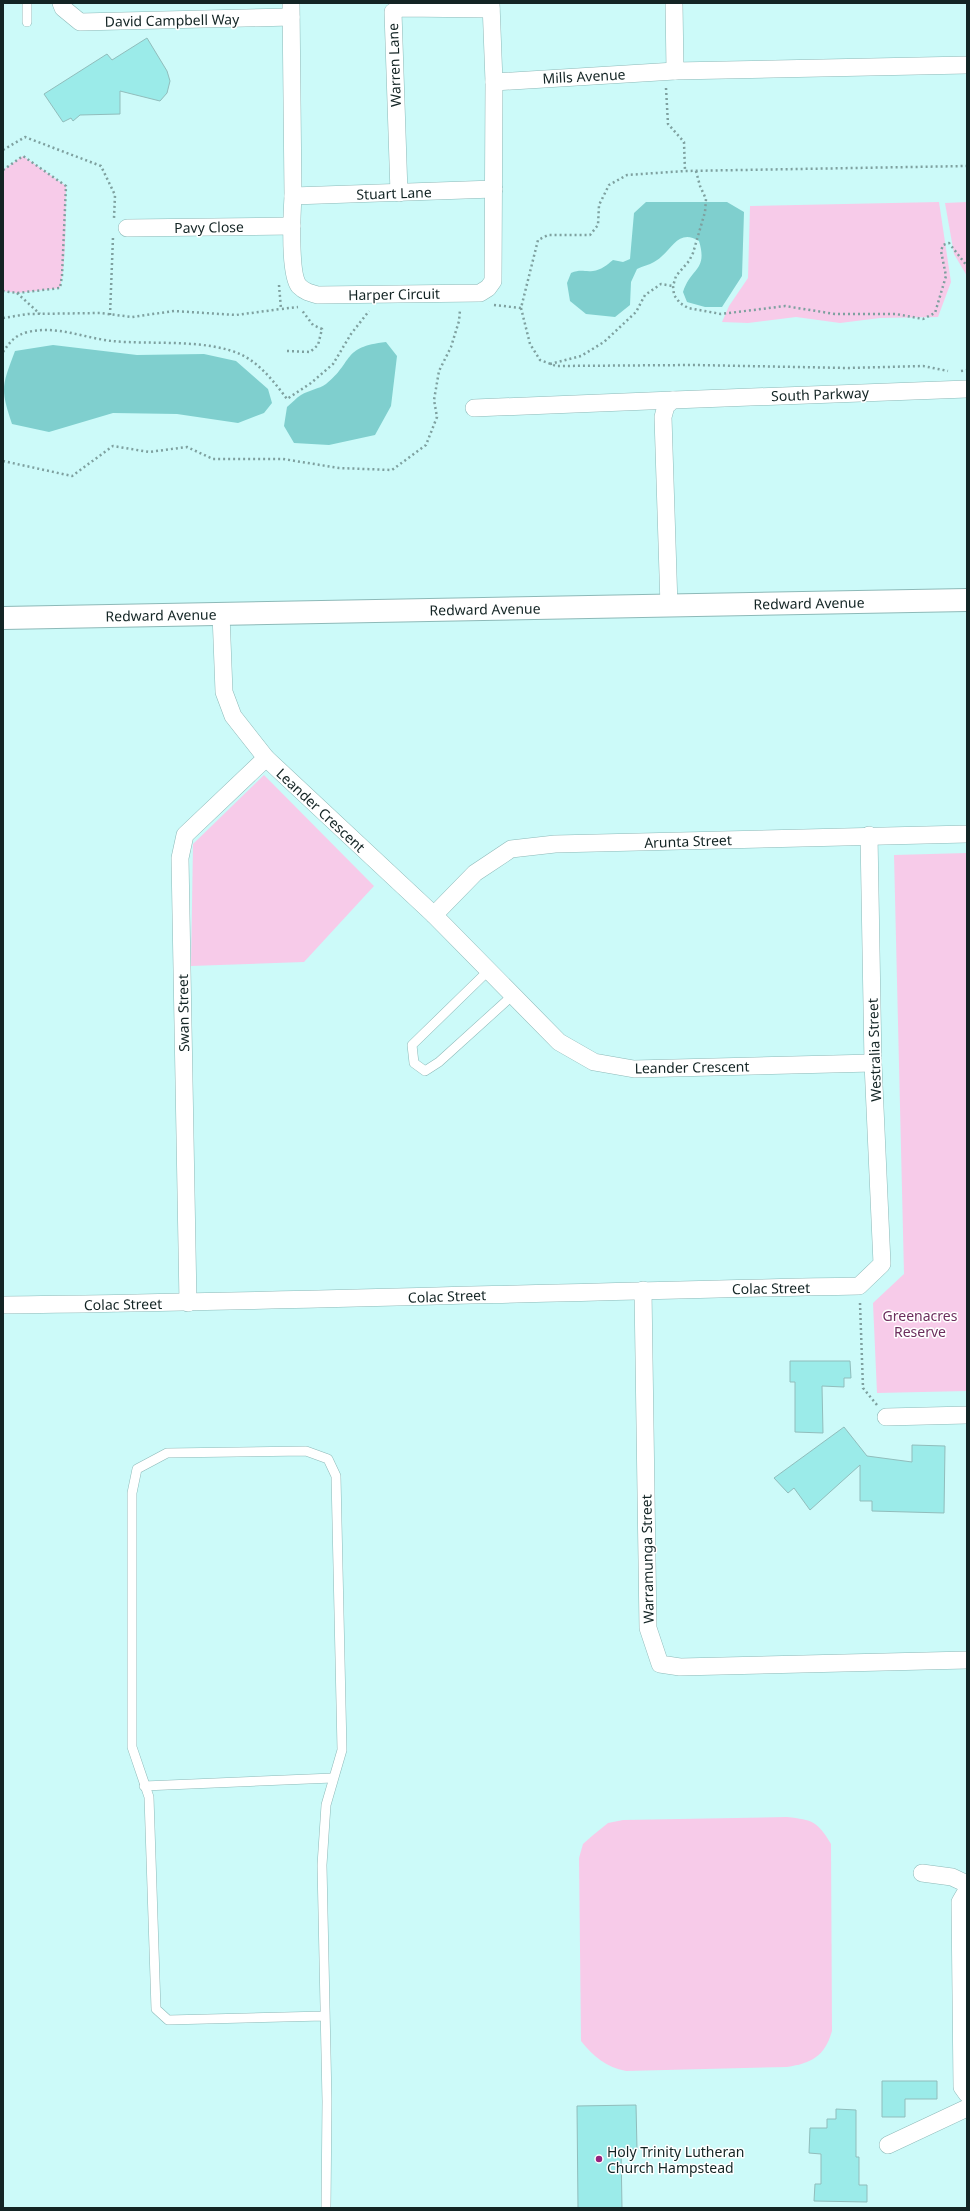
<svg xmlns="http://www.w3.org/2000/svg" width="970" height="2211" viewBox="0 0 970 2211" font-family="'Noto Sans',sans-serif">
<rect width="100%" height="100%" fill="#ccfaf9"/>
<!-- green -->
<g fill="#f7cbe9">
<path d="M 23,156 L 66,186 C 65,220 67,255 60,288 L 17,293 L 3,291 L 3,170 Z"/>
<path d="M 939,202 L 951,282 L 938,317 L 880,318 L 840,323 L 796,317 L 748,323 L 722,322 L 729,306 L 748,278 L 750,206 Z"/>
<path d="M 967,202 L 967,276 L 954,254 L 945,203 Z"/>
<path d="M 264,775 L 374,886 L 304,962 L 191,966 L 193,844 Z"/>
<path d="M 967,853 L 967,1391 L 877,1393 L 873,1303 L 904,1274 L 894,855 Z"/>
<path d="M 787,1817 C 813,1820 817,1821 831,1844 L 832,2031 C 825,2056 812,2063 787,2067 L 626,2071 C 606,2067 594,2057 581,2041 L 579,1858 L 583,1844 L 592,1836 L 608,1823 L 623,1820 Z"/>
</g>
<!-- water -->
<g fill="#7fcfce">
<path d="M 646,202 L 727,202 L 744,212 L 742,276 L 722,307 L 705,307 L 687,302 L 683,292 C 691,267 708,271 699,241 C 677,227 671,253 654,262 C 649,265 643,266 637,269 L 631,282 L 630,305 L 615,317 L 586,314 L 570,301 L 567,283 L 571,273 C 581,269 584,272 593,271 C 601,270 607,265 613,260 L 623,262 L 630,259 L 634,213 Z"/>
<path d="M 386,342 L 397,356 L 391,406 L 375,435 L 329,445 L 294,443 L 284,426 L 287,407 C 292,403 296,398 301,395 C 309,390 319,389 326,384 C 354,362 341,347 386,342 Z"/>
<path d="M 53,345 L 137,355 L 204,354 L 236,361 L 268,389 L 272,403 L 264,413 L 238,423 L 177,414 L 113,413 L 49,432 L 12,424 C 0,388 2,386 15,351 Z"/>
</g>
<!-- building -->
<g fill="#9bebe9" stroke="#91bdbc">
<path d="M 147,38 L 167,71 L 170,81 L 167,93 L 160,101 L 120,91 L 120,114 L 80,115 L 73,121 L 71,118 L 63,122 L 44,94 L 107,54 L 112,60 Z"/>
<path d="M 790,1361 L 850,1361 L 851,1378 L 844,1378 L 844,1387 L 822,1386 L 823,1433 L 795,1432 L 795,1382 L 790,1382 Z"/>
<path d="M 844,1427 L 867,1456 L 912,1462 L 912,1445 L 945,1446 L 944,1513 L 872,1511 L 872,1501 L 860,1501 L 860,1465 L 810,1510 L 794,1488 L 788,1493 L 774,1478 Z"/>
<path d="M 882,2081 L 937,2081 L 937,2099 L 905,2099 L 905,2117 L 882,2117 Z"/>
<path d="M 636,2105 L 637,2149 L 621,2149 L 622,2208 L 578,2208 L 577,2106 Z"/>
<path d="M 836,2109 L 856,2110 L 856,2157 L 859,2157 L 859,2185 L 867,2185 L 867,2202 L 814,2201 L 815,2184 L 821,2184 L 821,2154 L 809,2153 L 810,2128 L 827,2128 L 827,2119 L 836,2119 Z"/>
</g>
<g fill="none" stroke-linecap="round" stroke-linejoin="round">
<defs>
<g id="lane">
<path d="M 27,3 L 27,22"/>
<path d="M 489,970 L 412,1045 L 414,1063 L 425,1071 L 439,1062 L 513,995"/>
<path d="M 144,1786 L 333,1778"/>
<path d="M 324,2016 L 168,2020 L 156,2009 L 149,1797 L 132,1747 L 132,1493 L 137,1469 L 167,1453 L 306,1451 L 328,1459 L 336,1476 L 342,1750 L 326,1805 L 322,1865 L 327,2101 L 326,2208"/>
</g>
<g id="street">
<path d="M 61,3 L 63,8 L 80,22 L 291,17"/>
<path d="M 291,3 L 293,196 C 292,213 289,274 299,286 C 305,292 310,293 318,295 L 480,293 L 488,288 L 493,281 L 494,82 L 491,3"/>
<path d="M 674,3 L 675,71"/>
<path d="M 494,82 L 675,71 L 967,65"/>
<path d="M 399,193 L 393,12 L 400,8 L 491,9"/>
<path d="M 293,196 L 494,189"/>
<path d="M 127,228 L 292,226"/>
<path d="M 474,408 L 673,400"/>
<path d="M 669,606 L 663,417 L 666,406 L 673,400 L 967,389"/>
<path d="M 221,614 L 224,692 L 233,716 L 266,758 L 434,915 L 559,1042 L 594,1062 L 634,1069 L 873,1063"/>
<path d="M 434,915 L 475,873 L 511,849 L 555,844 L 967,834"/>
<path d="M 643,1290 L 648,1628 L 660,1664 L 680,1667 L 967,1660"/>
<path d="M 188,1303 L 180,858 L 185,835 L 266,758"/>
<path d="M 3,1305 C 289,1302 574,1291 859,1286 L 882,1264 L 873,1063 L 869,835"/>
<path d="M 886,1417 L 967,1415"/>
<path d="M 922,1873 L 952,1877 L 967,1884"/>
<path d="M 967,1890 L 960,1902 L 962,2087 L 967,2094"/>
<path d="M 888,2145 L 967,2108"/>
</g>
<path id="secondary" d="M 3,618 L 967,600"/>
</defs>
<!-- lane casing -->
<use href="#lane" stroke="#8db9b8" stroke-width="10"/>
<!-- street casing -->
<use href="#street" stroke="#8db9b8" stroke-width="18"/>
<!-- secondary casing -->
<use href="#secondary" stroke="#8db9b8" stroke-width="24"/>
<!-- path -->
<g stroke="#7ea09f" stroke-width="2.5" stroke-dasharray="2 3" stroke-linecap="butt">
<path d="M 666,88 L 668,124 L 684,142 L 685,171"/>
<path d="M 3,150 L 25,137 L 101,166 L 115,195 L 114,218"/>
<path d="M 3,170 L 23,156 L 66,186 L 62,276 L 60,288 L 17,293 L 3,291"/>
<path d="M 696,171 L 700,186 L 706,199 L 705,212 L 693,253 L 689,261 L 676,276 L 673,286 L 674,295 L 680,303 L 688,308 L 721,314 L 785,306 L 835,314 L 896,314 L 923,319 L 935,313 L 946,276 L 941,251 L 943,245 L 949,243 L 967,266"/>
<path d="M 279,285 L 281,309 L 298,307"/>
<path d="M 17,293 L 40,314"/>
<path d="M 494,305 L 521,308 L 538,240 L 548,235 L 590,235 L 598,225 L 599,205 L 609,185 L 627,175 L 685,171 L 967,166"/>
<path d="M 521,308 L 530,344 L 540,360 L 556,366 L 695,365 L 848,368 L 923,366 L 948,371"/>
<path d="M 110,315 L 113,237"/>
<path d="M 3,318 L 28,314 L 100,313 L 132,317 L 174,311 L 236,315 L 281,309"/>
<path d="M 287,351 L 310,352 L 318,345 L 322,329 L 313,325 L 301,309"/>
<path d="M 3,352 C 10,342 15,335 28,332 C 56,325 84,338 112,341 C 151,345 209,338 244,356 C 262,366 275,383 287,399 L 311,383 L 333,364 L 351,334 L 369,311"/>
<path d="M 550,364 L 581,356 L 604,342 L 636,312 L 645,295 L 661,284 L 673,286"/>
<path d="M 961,371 L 967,370"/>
<path d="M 3,461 L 72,476 L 113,446 L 149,452 L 187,447 L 213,459 L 283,459 L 339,468 L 392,470 L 426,445 L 437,417 L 434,400 L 439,371 L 451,347 L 459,321 L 460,310"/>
<path d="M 860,1303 L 863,1388 L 877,1405"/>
</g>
<!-- lane -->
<use href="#lane" stroke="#fff" stroke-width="9"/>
<!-- street -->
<use href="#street" stroke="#fff" stroke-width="17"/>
<!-- secondary -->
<use href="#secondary" stroke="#fff" stroke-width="22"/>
</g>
<!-- markers -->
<circle fill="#96217e" stroke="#fff" stroke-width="1.5" cx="599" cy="2159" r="4"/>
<g text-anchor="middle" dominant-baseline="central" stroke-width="3" stroke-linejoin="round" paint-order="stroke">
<!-- street labels -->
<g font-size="14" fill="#132424" stroke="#fff">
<text transform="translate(172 20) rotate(-1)">David Campbell Way</text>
<text transform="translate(394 65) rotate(-92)">Warren Lane</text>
<text transform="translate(584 76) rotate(-3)">Mills Avenue</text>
<text transform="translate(394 193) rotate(-2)">Stuart Lane</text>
<text transform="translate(209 227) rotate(-1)">Pavy Close</text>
<text transform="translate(394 294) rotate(-1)">Harper Circuit</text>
<text transform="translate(820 394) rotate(-2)">South Parkway</text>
<text transform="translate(809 603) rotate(-1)">Redward Avenue</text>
<text transform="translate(485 609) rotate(-1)">Redward Avenue</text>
<text transform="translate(161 615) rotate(-1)">Redward Avenue</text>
<text transform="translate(321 810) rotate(43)">Leander Crescent</text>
<text transform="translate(688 841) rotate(-2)">Arunta Street</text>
<text transform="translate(183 1013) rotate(-91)">Swan Street</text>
<text transform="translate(874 1050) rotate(-92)">Westralia Street</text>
<text transform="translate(692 1067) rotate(-1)">Leander Crescent</text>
<text transform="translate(771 1288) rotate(-1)">Colac Street</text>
<text transform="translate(447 1296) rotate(-2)">Colac Street</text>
<text transform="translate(123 1304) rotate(-1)">Colac Street</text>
<text transform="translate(647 1559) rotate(-91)">Warramunga Street</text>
</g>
<!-- park labels -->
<g font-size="14" fill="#6c2e5d" stroke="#fff">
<text x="920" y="1315">Greenacres<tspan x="920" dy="16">Reserve</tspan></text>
</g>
<!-- poi labels -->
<g font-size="14" fill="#132424" stroke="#fff" text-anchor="start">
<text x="607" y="2151">Holy Trinity Lutheran<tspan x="607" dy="16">Church Hampstead</tspan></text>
</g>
</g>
<!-- border -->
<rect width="970" height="2211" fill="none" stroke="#132424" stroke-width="8"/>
</svg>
